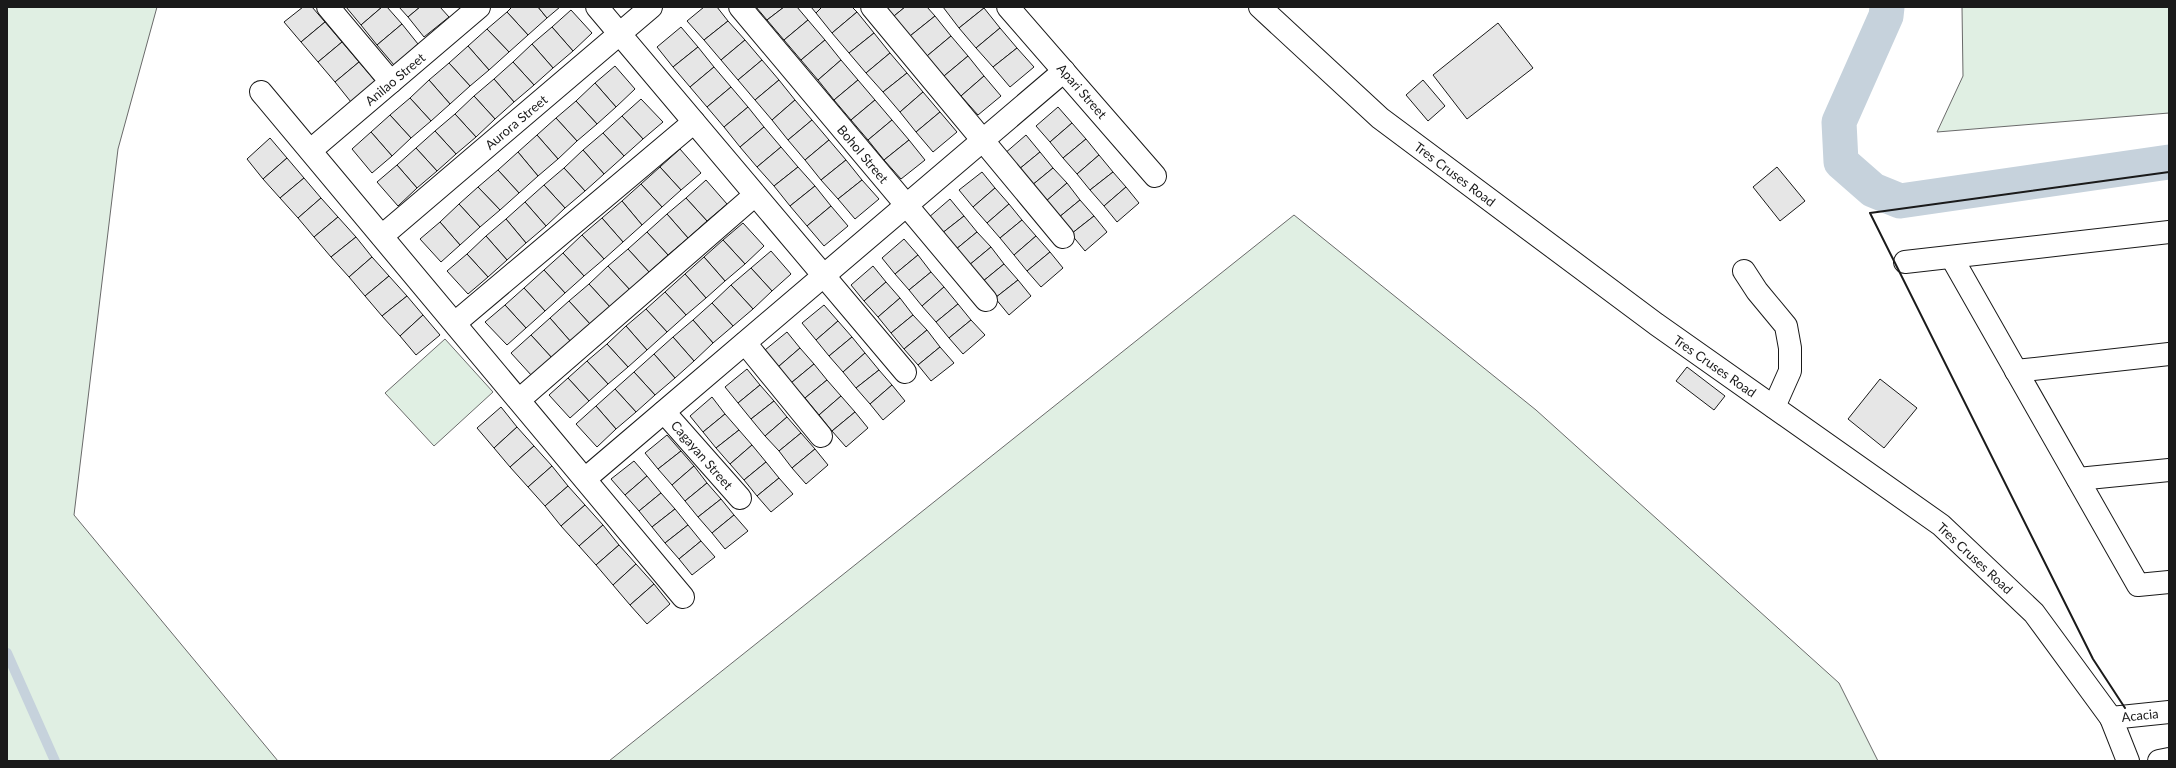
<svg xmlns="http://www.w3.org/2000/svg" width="2176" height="768" viewBox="0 0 2176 768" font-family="Lato,sans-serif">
<rect width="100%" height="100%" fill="#fff"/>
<!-- green -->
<g fill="#e0efe3" stroke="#6a6a6a">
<path d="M 7,7 L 157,7 L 118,149 L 74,515 L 278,761 L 7,761 Z"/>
<path d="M 1962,7 L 2169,7 L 2169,113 L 1937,132 L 1963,76 Z"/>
<path d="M 1294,215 L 1536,410 L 1839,683 L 1878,761 L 609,761 Z"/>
<path d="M 445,339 L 493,392 L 434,446 L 385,393 Z"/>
</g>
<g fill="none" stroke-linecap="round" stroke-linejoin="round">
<!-- stream -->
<path stroke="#c6d2dc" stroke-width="10" d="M 7,653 L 55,761"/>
<!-- canal -->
<path stroke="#c6d2dc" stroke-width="35" d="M 1887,7 L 1886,16 L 1839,122 L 1841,162 L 1873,190 L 1900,201 L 2169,162"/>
</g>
<!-- building -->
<g fill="#e6e6e6" stroke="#1a1a1a">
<path d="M 303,7 L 312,7 L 325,22 L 301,42 L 284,22 Z"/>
<path d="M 346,7 L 382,7 L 361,25 Z"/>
<path d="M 382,7 L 387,7 L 402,24 L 377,45 L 361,25 Z"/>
<path d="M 399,7 L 420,7 L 408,17 Z"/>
<path d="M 420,7 L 440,7 L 449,17 L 424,37 L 408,17 Z"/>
<path d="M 512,7 L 538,7 L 547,18 L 528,35 L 507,12 Z"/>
<path d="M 538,7 L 560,7 L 547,18 Z"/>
<path d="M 704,7 L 717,7 L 728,21 L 704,40 L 687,21 Z"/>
<path d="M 756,7 L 784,7 L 767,20 Z"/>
<path d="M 784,7 L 797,7 L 808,20 L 784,40 L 767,20 Z"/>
<path d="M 811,7 L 822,7 L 816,13 Z"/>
<path d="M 822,7 L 852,7 L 857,12 L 832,33 L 816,13 Z"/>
<path d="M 886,7 L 905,7 L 894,16 Z"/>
<path d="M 905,7 L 927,7 L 935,16 L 910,36 L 894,16 Z"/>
<path d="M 943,7 L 983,7 L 984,8 L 959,28 Z"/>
<path d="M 984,8 L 1000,28 L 976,48 L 959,28 Z"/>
<path d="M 571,10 L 592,33 L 573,51 L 552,27 Z"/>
<path d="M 507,12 L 528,35 L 509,52 L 487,29 Z"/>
<path d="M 857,12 L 874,33 L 849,53 L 832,33 Z"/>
<path d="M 935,16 L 951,36 L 927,56 L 910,36 Z"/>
<path d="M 808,20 L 825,40 L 801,60 L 784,40 Z"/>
<path d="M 728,21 L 745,40 L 721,60 L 704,40 Z"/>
<path d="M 325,22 L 342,42 L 318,62 L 301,42 Z"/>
<path d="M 1498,23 L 1533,68 L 1467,119 L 1433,75 Z"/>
<path d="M 402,24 L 418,44 L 394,65 L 377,45 Z"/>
<path d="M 552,27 L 573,51 L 553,68 L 532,44 Z"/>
<path d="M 681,27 L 698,47 L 673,67 L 657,47 Z"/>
<path d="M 1000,28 L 1017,48 L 993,67 L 976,48 Z"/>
<path d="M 487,29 L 509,52 L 489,70 L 468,46 Z"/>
<path d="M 874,33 L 890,53 L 866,73 L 849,53 Z"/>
<path d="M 951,36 L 968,56 L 944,76 L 927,56 Z"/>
<path d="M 745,40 L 762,60 L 738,80 L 721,60 Z"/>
<path d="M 825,40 L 841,60 L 818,80 L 801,60 Z"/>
<path d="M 342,42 L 359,62 L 335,82 L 318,62 Z"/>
<path d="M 532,44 L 553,68 L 534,85 L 513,62 Z"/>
<path d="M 468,46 L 489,70 L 470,86 L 449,63 Z"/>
<path d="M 698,47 L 714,67 L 690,87 L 673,67 Z"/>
<path d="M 1017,48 L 1034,67 L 1010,87 L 993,67 Z"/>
<path d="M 890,53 L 907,73 L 883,92 L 866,73 Z"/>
<path d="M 968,56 L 984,76 L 961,96 L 944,76 Z"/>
<path d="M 762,60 L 779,80 L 755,100 L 738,80 Z"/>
<path d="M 841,60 L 858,80 L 834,100 L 818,80 Z"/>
<path d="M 359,62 L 376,82 L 351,102 L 335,82 Z"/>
<path d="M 513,62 L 534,85 L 514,102 L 494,79 Z"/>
<path d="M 449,63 L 470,86 L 450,104 L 429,80 Z"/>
<path d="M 615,66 L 635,89 L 616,107 L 595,83 Z"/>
<path d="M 714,67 L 731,87 L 707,107 L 690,87 Z"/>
<path d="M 907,73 L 923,92 L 900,112 L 883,92 Z"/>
<path d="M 984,76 L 1001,96 L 978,115 L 961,96 Z"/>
<path d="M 494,79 L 514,102 L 495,119 L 474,96 Z"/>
<path d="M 429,80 L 450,104 L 431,121 L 410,98 Z"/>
<path d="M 779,80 L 795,100 L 772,120 L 755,100 Z"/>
<path d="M 858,80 L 875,100 L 851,120 L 834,100 Z"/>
<path d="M 1423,80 L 1445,106 L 1428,121 L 1406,95 Z"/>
<path d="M 595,83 L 616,107 L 597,124 L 576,101 Z"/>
<path d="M 731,87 L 748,107 L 724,127 L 707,107 Z"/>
<path d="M 923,92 L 940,112 L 916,132 L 900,112 Z"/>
<path d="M 474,96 L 495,119 L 476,137 L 455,114 Z"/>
<path d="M 410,98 L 431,121 L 411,138 L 390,115 Z"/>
<path d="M 641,99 L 663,122 L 643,139 L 622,116 Z"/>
<path d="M 795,100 L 812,120 L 788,140 L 772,120 Z"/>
<path d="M 875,100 L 892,120 L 868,140 L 851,120 Z"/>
<path d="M 576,101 L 597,124 L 577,141 L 556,118 Z"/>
<path d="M 748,107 L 764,127 L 740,147 L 724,127 Z"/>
<path d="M 1058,107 L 1072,123 L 1050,142 L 1036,126 Z"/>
<path d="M 940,112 L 957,132 L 933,152 L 916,132 Z"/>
<path d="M 455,114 L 476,137 L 456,154 L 435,131 Z"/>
<path d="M 390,115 L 411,138 L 392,156 L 371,132 Z"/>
<path d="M 622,116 L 643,139 L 624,156 L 603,133 Z"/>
<path d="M 556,118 L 577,141 L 558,159 L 537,135 Z"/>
<path d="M 812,120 L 829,140 L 805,160 L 788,140 Z"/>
<path d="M 892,120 L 909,140 L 884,160 L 868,140 Z"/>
<path d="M 1072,123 L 1086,139 L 1063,158 L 1050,142 Z"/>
<path d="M 764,127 L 781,147 L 757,167 L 740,147 Z"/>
<path d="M 435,131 L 456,154 L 437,171 L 416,148 Z"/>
<path d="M 371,132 L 392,156 L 372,173 L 352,149 Z"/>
<path d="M 603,133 L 624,156 L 604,174 L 583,150 Z"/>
<path d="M 537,135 L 558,159 L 538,176 L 518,152 Z"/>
<path d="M 1026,135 L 1040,152 L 1018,170 L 1004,154 Z"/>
<path d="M 270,138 L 287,158 L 263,179 L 247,159 Z"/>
<path d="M 1086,139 L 1099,155 L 1077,174 L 1063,158 Z"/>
<path d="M 829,140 L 846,160 L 821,180 L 805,160 Z"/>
<path d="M 909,140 L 925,160 L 901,179 L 884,160 Z"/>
<path d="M 781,147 L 798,167 L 774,186 L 757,167 Z"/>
<path d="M 416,148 L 437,171 L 417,188 L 397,165 Z"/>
<path d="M 680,149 L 701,173 L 681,190 L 660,167 Z"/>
<path d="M 583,150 L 604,174 L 585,191 L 564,168 Z"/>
<path d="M 518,152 L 538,176 L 519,193 L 498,170 Z"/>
<path d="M 1040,152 L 1053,168 L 1031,186 L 1018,170 Z"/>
<path d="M 1099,155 L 1113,172 L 1090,190 L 1077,174 Z"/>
<path d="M 287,158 L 304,178 L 280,198 L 263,179 Z"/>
<path d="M 846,160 L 862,180 L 838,199 L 821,180 Z"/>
<path d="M 397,165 L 417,188 L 398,206 L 377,182 Z"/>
<path d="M 660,167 L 681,190 L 662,207 L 641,184 Z"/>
<path d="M 798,167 L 815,186 L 790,206 L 774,186 Z"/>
<path d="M 1777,167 L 1805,201 L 1780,221 L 1753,187 Z"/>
<path d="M 564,168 L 585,191 L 565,208 L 544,185 Z"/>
<path d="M 1053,168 L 1067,183 L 1045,202 L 1031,186 Z"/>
<path d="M 498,170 L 519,193 L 500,210 L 478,187 Z"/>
<path d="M 982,172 L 995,188 L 973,207 L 959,190 Z"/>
<path d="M 1113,172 L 1126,187 L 1104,206 L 1090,190 Z"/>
<path d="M 304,178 L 321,198 L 298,218 L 280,198 Z"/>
<path d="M 706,180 L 727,204 L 707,221 L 686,198 Z"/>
<path d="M 862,180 L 879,199 L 855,219 L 838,199 Z"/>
<path d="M 1067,183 L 1080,200 L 1058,218 L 1045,202 Z"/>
<path d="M 641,184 L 662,207 L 642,225 L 622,201 Z"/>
<path d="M 544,185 L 565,208 L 546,226 L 525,202 Z"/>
<path d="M 815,186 L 831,206 L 807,226 L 790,206 Z"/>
<path d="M 478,187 L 500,210 L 480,227 L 459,204 Z"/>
<path d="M 1126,187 L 1139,203 L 1117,222 L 1104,206 Z"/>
<path d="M 995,188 L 1009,204 L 987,223 L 973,207 Z"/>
<path d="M 321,198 L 338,217 L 314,237 L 298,218 Z"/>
<path d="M 686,198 L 707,221 L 688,238 L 667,214 Z"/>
<path d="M 950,199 L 964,216 L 941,234 L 928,218 Z"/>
<path d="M 1080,200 L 1094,216 L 1071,234 L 1058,218 Z"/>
<path d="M 622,201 L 642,225 L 623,242 L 602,218 Z"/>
<path d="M 525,202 L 546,226 L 526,243 L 506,219 Z"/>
<path d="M 459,204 L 480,227 L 460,245 L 440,222 Z"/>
<path d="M 1009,204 L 1022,220 L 1000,238 L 987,223 Z"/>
<path d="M 831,206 L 848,226 L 824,246 L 807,226 Z"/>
<path d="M 667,214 L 688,238 L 668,255 L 647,232 Z"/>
<path d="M 964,216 L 977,232 L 955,250 L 941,234 Z"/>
<path d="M 1094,216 L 1107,232 L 1085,251 L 1071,234 Z"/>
<path d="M 338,217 L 356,237 L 331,257 L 314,237 Z"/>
<path d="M 602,218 L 623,242 L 604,259 L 582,235 Z"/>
<path d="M 506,219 L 526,243 L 507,260 L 486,236 Z"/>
<path d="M 1022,220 L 1036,236 L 1014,255 L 1000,238 Z"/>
<path d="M 440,222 L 460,245 L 441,262 L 420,239 Z"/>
<path d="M 743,223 L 764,246 L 745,264 L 723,240 Z"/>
<path d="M 647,232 L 668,255 L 649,272 L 628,249 Z"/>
<path d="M 977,232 L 991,247 L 968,266 L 955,250 Z"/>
<path d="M 582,235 L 604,259 L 584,276 L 563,253 Z"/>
<path d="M 486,236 L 507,260 L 488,277 L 467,254 Z"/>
<path d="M 1036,236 L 1050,252 L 1027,271 L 1014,255 Z"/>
<path d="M 356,237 L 372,257 L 349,277 L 331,257 Z"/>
<path d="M 904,239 L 918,255 L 895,274 L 882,258 Z"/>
<path d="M 723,240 L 745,264 L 725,281 L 704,257 Z"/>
<path d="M 991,247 L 1004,264 L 982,282 L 968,266 Z"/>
<path d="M 628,249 L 649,272 L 630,290 L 608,266 Z"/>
<path d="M 771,251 L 791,274 L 772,291 L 751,268 Z"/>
<path d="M 1050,252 L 1063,268 L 1041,287 L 1027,271 Z"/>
<path d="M 563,253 L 584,276 L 565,293 L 544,270 Z"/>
<path d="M 467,254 L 488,277 L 468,294 L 447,271 Z"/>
<path d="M 918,255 L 931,272 L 909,290 L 895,274 Z"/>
<path d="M 372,257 L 389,276 L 365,296 L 349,277 Z"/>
<path d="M 704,257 L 725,281 L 706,298 L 685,274 Z"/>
<path d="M 1004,264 L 1018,280 L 995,298 L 982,282 Z"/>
<path d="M 608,266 L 630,290 L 610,307 L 589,284 Z"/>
<path d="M 873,266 L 886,282 L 864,301 L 851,285 Z"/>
<path d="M 751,268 L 772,291 L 753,309 L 731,285 Z"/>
<path d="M 544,270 L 565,293 L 545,311 L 524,288 Z"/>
<path d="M 931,272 L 944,287 L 922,306 L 909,290 Z"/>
<path d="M 685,274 L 706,298 L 686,315 L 665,292 Z"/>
<path d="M 389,276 L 407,296 L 382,316 L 365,296 Z"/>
<path d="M 1018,280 L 1031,296 L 1009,315 L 995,298 Z"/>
<path d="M 886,282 L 900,298 L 878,317 L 864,301 Z"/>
<path d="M 589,284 L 610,307 L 590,324 L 569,301 Z"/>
<path d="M 731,285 L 753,309 L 733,326 L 712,303 Z"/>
<path d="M 944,287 L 958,304 L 936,322 L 922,306 Z"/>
<path d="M 524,288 L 545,311 L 526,328 L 505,305 Z"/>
<path d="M 665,292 L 686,315 L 667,332 L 646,309 Z"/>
<path d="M 407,296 L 423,315 L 400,336 L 382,316 Z"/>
<path d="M 900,298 L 913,315 L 891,333 L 878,317 Z"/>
<path d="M 569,301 L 590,324 L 571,342 L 550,318 Z"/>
<path d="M 712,303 L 733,326 L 713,343 L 693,320 Z"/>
<path d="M 958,304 L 971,320 L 949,338 L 936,322 Z"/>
<path d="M 505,305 L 526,328 L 507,345 L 485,322 Z"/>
<path d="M 824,305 L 838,321 L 816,340 L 802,323 Z"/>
<path d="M 646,309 L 667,332 L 647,350 L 626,326 Z"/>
<path d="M 423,315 L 440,335 L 416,355 L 400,336 Z"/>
<path d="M 913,315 L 927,330 L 904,349 L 891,333 Z"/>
<path d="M 550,318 L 571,342 L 552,358 L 531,335 Z"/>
<path d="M 693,320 L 713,343 L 694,361 L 673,337 Z"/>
<path d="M 971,320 L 985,335 L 963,354 L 949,338 Z"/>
<path d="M 838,321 L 852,337 L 829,356 L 816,340 Z"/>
<path d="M 626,326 L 647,350 L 628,367 L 607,344 Z"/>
<path d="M 927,330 L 940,347 L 918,365 L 904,349 Z"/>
<path d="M 787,332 L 800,348 L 778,367 L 765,350 Z"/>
<path d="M 531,335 L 552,358 L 532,376 L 511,353 Z"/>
<path d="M 673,337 L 694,361 L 675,378 L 654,354 Z"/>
<path d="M 852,337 L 865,353 L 843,372 L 829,356 Z"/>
<path d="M 607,344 L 628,367 L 608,384 L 587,361 Z"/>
<path d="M 940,347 L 954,363 L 931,381 L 918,365 Z"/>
<path d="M 800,348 L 814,364 L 791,383 L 778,367 Z"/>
<path d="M 865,353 L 879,370 L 856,388 L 843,372 Z"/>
<path d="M 654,354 L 675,378 L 655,395 L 634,372 Z"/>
<path d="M 587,361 L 608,384 L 589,401 L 568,378 Z"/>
<path d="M 814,364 L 827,380 L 805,398 L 791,383 Z"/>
<path d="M 1687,367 L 1725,396 L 1714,410 L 1676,381 Z"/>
<path d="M 747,369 L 760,385 L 738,403 L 725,387 Z"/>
<path d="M 879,370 L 892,385 L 870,404 L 856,388 Z"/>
<path d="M 634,372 L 655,395 L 636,412 L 615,389 Z"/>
<path d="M 568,378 L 589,401 L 570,418 L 549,395 Z"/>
<path d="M 1880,379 L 1917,408 L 1884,448 L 1848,419 Z"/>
<path d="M 827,380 L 841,396 L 819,415 L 805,398 Z"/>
<path d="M 760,385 L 774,401 L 751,419 L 738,403 Z"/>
<path d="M 892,385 L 905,401 L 883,420 L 870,404 Z"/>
<path d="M 615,389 L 636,412 L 616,429 L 596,406 Z"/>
<path d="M 841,396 L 855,412 L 832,431 L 819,415 Z"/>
<path d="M 712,397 L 725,414 L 703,432 L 690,416 Z"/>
<path d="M 774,401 L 787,417 L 765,436 L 751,419 Z"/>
<path d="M 596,406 L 616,429 L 597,447 L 576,424 Z"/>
<path d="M 501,407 L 517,427 L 494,448 L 477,428 Z"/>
<path d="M 855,412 L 868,428 L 846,447 L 832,431 Z"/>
<path d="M 725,414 L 739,430 L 716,448 L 703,432 Z"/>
<path d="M 787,417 L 801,433 L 779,451 L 765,436 Z"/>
<path d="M 517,427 L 534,446 L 510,467 L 494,448 Z"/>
<path d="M 739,430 L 752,445 L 730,464 L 716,448 Z"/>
<path d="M 801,433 L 815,449 L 792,468 L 779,451 Z"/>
<path d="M 667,435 L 681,451 L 658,469 L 645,453 Z"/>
<path d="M 752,445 L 766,462 L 744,480 L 730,464 Z"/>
<path d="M 534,446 L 552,466 L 528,487 L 510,467 Z"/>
<path d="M 815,449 L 828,465 L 806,484 L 792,468 Z"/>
<path d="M 681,451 L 694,466 L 672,485 L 658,469 Z"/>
<path d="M 634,461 L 647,476 L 625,495 L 611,479 Z"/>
<path d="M 766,462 L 779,478 L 757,496 L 744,480 Z"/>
<path d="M 552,466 L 568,486 L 545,506 L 528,487 Z"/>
<path d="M 694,466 L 707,483 L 685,501 L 672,485 Z"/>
<path d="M 647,476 L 661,493 L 639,511 L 625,495 Z"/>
<path d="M 779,478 L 793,494 L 771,512 L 757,496 Z"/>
<path d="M 707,483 L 721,499 L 698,517 L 685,501 Z"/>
<path d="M 568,486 L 585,505 L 561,526 L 545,506 Z"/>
<path d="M 661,493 L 675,509 L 652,527 L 639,511 Z"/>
<path d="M 721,499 L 734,515 L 712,533 L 698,517 Z"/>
<path d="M 585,505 L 603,525 L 579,546 L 561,526 Z"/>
<path d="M 675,509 L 688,525 L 665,543 L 652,527 Z"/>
<path d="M 734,515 L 748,531 L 725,549 L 712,533 Z"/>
<path d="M 603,525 L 619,545 L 596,565 L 579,546 Z"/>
<path d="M 688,525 L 701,541 L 679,559 L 665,543 Z"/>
<path d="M 701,541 L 715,557 L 692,575 L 679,559 Z"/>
<path d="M 619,545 L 636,564 L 613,585 L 596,565 Z"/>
<path d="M 636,564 L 654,584 L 630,605 L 613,585 Z"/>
<path d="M 654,584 L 670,604 L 647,624 L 630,605 Z"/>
</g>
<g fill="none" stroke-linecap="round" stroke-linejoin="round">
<defs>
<g id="minor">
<path d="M 328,7 L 391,82"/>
<path d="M 597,7 L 905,372"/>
<path d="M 740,7 L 986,300"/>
<path d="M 872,7 L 1063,237"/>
<path d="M 1008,7 L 1155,176"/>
<path d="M 261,92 L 683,597"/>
<path d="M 311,150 L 479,7"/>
<path d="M 382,236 L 651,7"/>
<path d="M 1952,258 L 2138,585 L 2169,582"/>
<path d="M 1905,262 L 2169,232"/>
<path d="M 1744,271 L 1757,291 L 1786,326 L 1790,348 L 1790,371 L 1774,407"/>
<path d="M 455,323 L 694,122"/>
<path d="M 745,343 L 821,436"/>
<path d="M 2016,371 L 2169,354"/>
<path d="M 519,400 L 755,195"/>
<path d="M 664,412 L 740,498"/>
<path d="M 585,479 L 1064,71"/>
<path d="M 2078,479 L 2169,470"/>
<path d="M 2111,718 L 2169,712"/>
<path d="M 2159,761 L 2169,759"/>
</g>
<path id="major" d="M 1260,7 L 1380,118 L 1656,324 L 1941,525 L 2034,613 L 2111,718 L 2128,761"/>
</defs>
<!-- minor casing -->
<use href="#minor" stroke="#1a1a1a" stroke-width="24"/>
<!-- major casing -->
<use href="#major" stroke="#1a1a1a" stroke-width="24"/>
<!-- minor -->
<use href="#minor" stroke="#fff" stroke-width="22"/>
<!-- major -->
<use href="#major" stroke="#fff" stroke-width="22"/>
<!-- wall -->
<path stroke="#1a1a1a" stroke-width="2" d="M 2125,708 L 2093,659 L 1870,213 L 2169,172"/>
</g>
<g text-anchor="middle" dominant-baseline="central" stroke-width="3" stroke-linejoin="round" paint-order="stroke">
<!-- street labels -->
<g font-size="13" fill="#1a1a1a" stroke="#fff">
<text transform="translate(395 79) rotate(-40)">Anilao Street</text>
<text transform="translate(1082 91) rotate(49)">Apari Street</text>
<text transform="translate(516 122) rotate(-40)">Aurora Street</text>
<text transform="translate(863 154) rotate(50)">Bohol Street</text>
<text transform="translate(1455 174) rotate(37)">Tres Cruses Road</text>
<text transform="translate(1715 366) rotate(35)">Tres Cruses Road</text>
<text transform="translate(702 455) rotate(49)">Cagayan Street</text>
<text transform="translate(1975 558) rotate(43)">Tres Cruses Road</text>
<text transform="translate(2140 715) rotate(-6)">Acacia</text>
</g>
</g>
<!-- border -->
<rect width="2176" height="768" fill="none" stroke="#1a1a1a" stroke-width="16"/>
</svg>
